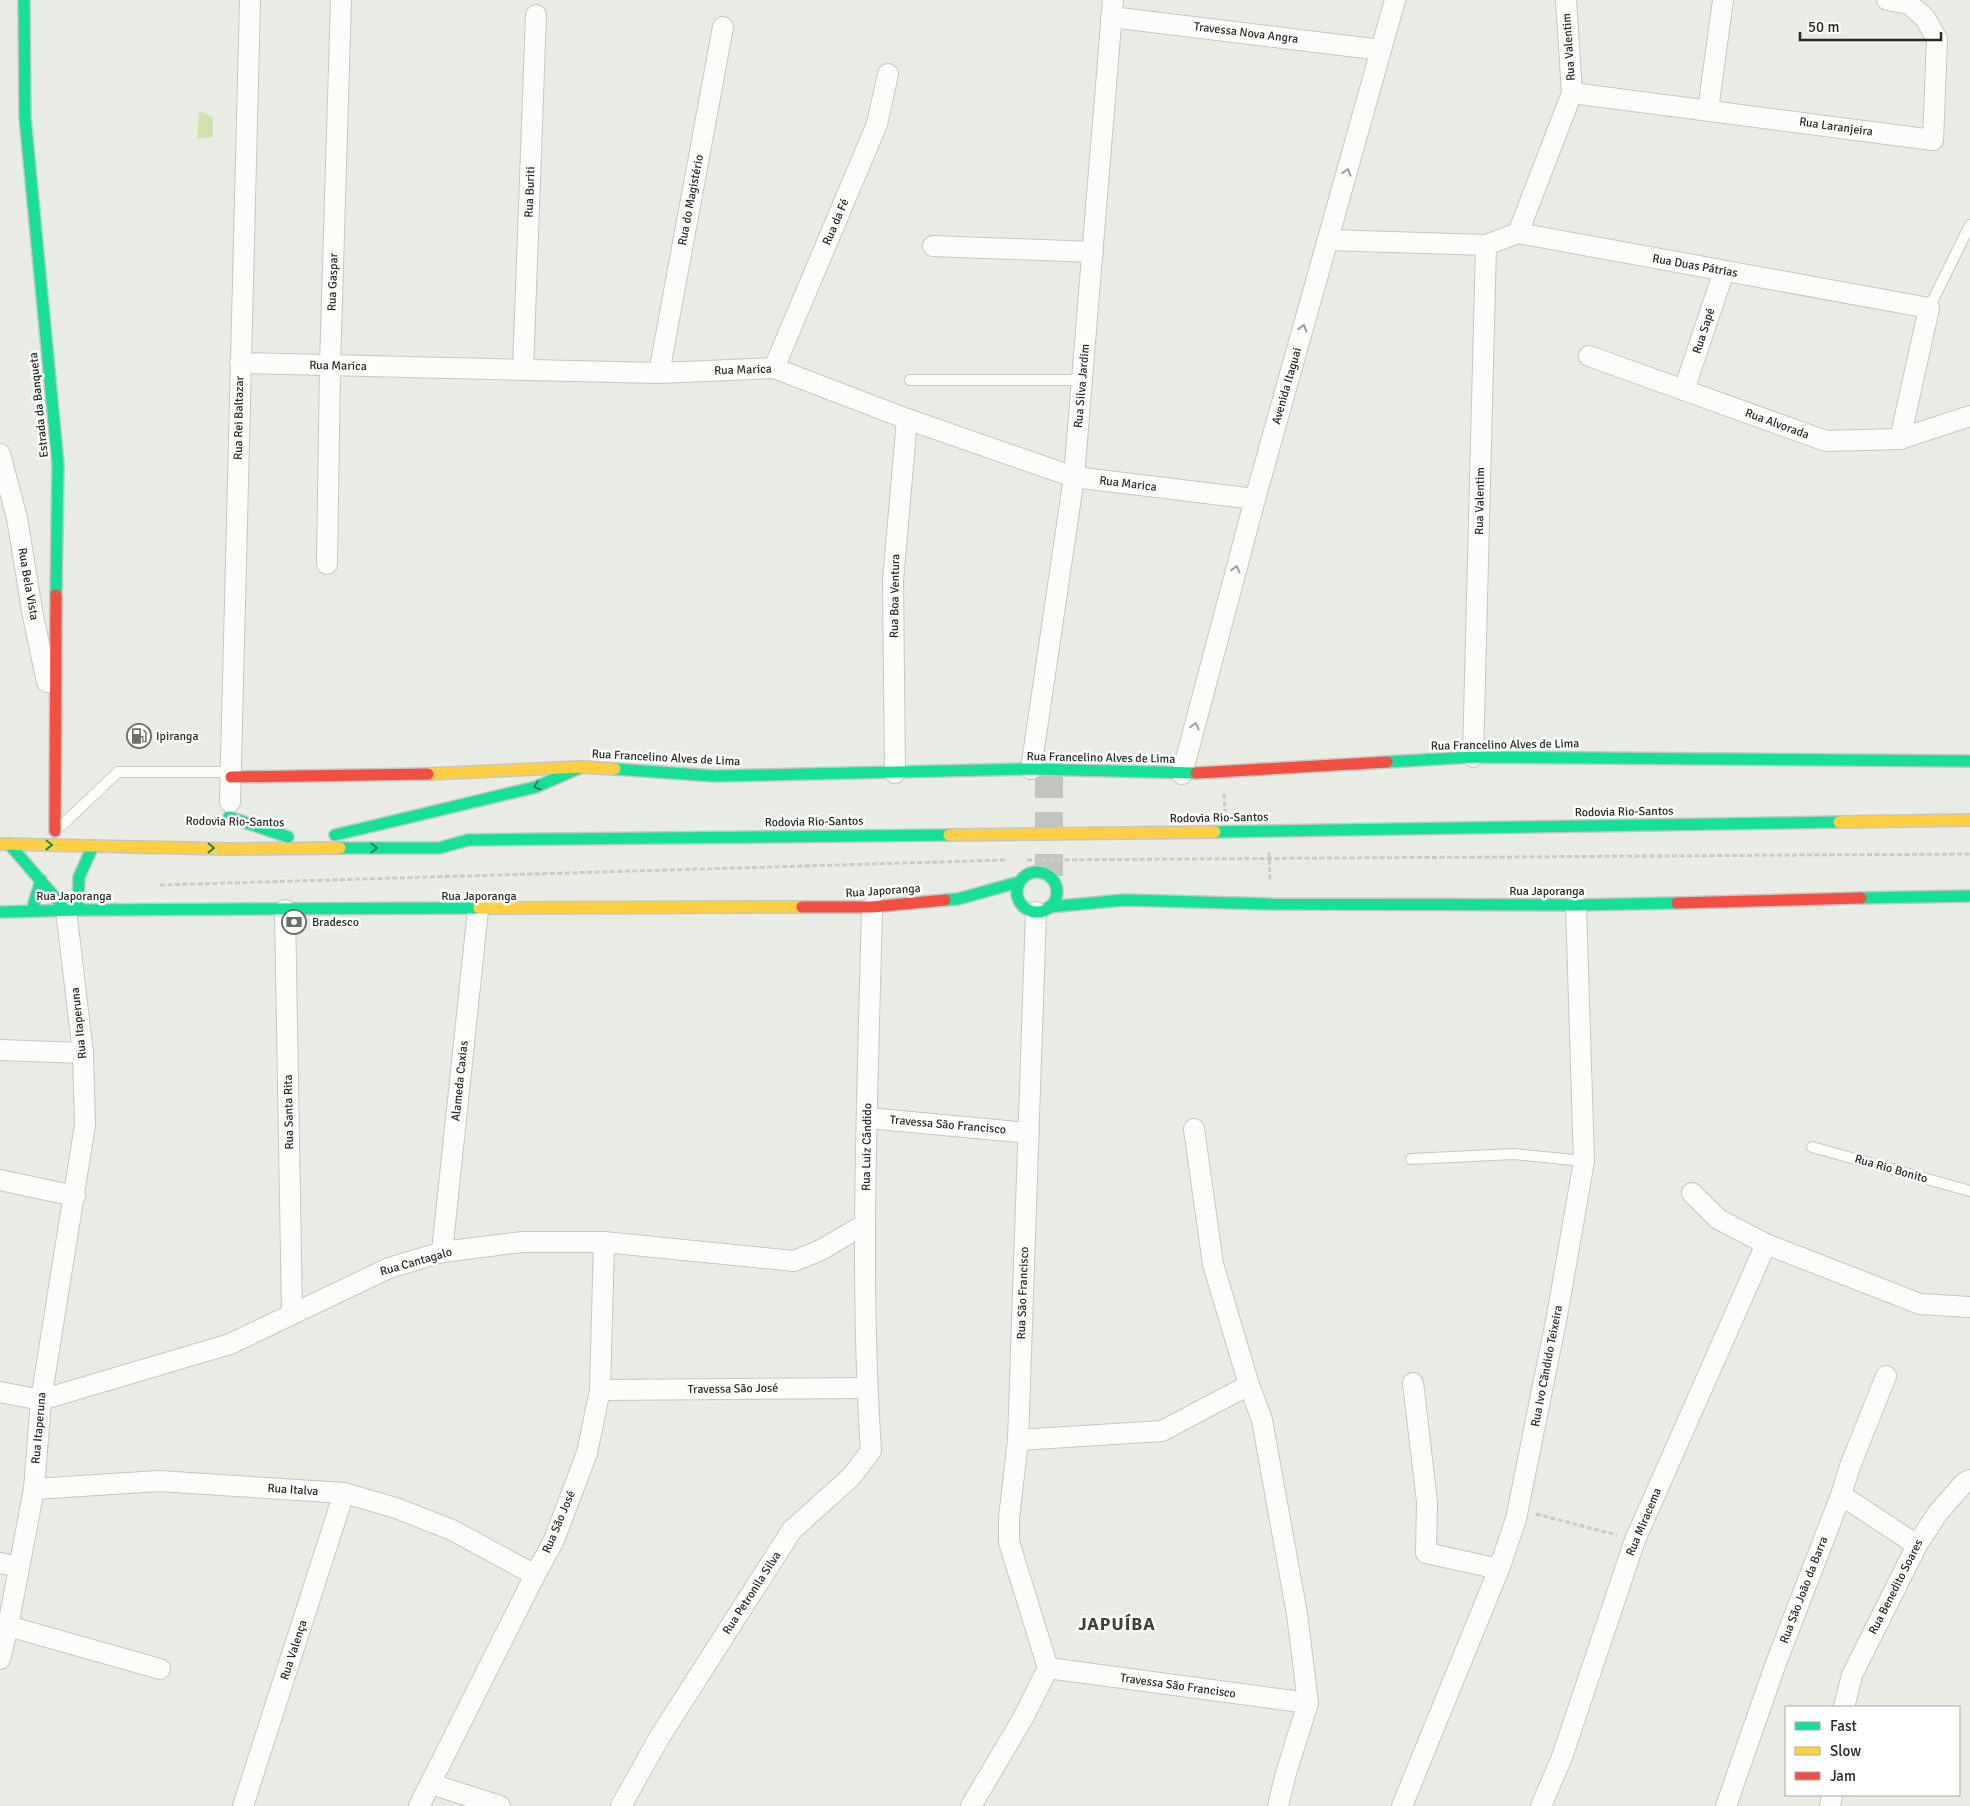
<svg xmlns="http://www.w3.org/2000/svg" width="1970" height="1806" viewBox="0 0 1970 1806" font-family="Signika,sans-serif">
<rect width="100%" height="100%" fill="#e9ece4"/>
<!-- water -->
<path fill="#d0e2b0" d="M 199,111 L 213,117 L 213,137 L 197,139 Z"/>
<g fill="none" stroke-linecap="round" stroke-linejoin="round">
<!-- secondary-tunnel -->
<path stroke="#c2c5be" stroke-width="28" stroke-dasharray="28 14" stroke-linecap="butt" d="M 1049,770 L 1049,876"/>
<defs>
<g id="lane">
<path d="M 1929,308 L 1970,225"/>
<path d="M 910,380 L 1082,380"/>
<path d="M 59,828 L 118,772 L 231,772"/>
<path d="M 1812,1147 L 1970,1191"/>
<path d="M 1411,1159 L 1514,1154 L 1584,1161"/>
</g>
<g id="street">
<path d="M 1111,17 L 1381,50"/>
<path d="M 1572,93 L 1933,140 L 1937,39 L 1925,18 L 1909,4 L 1887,0"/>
<path d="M 1708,110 L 1723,0"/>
<path d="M 1518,233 L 1572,93 L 1566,0"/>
<path d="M 1328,240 L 1486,245 L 1518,233 L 1929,308 L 1900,439"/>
<path d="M 933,246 L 1093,252"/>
<path d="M 1589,356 L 1826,441 L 1900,439 L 1970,416"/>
<path d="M 240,363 L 659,373 L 774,368 L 907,419 L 1074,477 L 1255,499"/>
<path d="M 774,368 L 877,124 L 888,74"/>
<path d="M 523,370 L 536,15"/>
<path d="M 659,373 L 723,27"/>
<path d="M 1684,390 L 1724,271"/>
<path d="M 0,454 L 17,518 L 33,616 L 47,682"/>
<path d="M 327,564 L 330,366 L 341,0"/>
<path d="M 1473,757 L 1486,245"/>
<path d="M 1031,769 L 1074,477 L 1113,0"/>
<path d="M 895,773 L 893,581 L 907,419"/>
<path d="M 1182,774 L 1255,499 L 1395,0"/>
<path d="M 230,802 L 250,0"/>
<path d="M 285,910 L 292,1314"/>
<path d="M 1036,912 L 1018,1440 L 1009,1518 L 1009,1542 L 1048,1668"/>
<path d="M 0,1050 L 83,1053"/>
<path d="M 868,1118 L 1029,1133"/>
<path d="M 1194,1129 L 1213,1264 L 1249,1385 L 1262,1420 L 1297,1614 L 1308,1703 L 1286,1773 L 1278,1806"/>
<path d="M 0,1180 L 75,1196"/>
<path d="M 1692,1193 L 1718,1219 L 1766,1244 L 1920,1304 L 1970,1307"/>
<path d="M 442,1252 L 478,910"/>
<path d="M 1413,1383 L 1427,1502 L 1426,1553 L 1499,1569"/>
<path d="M 600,1390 L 867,1388"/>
<path d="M 0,1392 L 41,1400 L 230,1344 L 389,1268 L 442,1252 L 522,1242 L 604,1242 L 794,1261 L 821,1250 L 865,1224"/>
<path d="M 1018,1440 L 1162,1431 L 1249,1385"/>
<path d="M 34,1489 L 159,1481 L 344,1493 L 396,1508 L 452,1530 L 535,1575"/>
<path d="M 1841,1495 L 1917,1545"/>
<path d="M 0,1563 L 19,1567"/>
<path d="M 8,1626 L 160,1669"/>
<path d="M 0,1659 L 8,1626 L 34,1489 L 41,1400 L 85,1125 L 83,1053 L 66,910"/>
<path d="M 1048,1668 L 1308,1703"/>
<path d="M 1844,1707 L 1852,1675 L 1917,1545 L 1937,1514 L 1964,1483 L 1970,1480"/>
<path d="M 431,1784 L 500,1806"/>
<path d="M 243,1806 L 344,1493"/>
<path d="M 419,1806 L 535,1575 L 554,1540 L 587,1453 L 600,1390 L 604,1242"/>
<path d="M 621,1806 L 659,1738 L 792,1530 L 851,1477 L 871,1451 C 859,1270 868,1088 872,907"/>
<path d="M 971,1806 L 1023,1718 L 1048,1668"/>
<path d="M 1402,1806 L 1499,1569 L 1516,1519 L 1557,1316 L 1584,1161 L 1576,905"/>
<path d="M 1541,1806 L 1562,1757 L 1635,1540 L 1766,1244"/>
<path d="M 1726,1806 L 1776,1663 L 1841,1495 L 1850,1466 L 1886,1376"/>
<path d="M 1830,1806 L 1832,1795"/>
</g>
<g id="fast">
<path d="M 24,0 L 25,117 L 58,464 L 56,595"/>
<path d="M 1387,762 L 1473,757 L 1970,761"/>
<path d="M 615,769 L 714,776 L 1031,769 L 1196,773"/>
<path d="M 229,817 L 288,837"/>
<path d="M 1215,832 L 1839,822"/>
<path d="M 335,835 L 536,787 L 582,767"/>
<path d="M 9,844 L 66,910"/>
<path d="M 340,848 L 439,848 L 468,840 L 949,835"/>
<circle cx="1037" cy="892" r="20"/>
<path d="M 1861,898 L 1970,896"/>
<path d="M 945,900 L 958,899 L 1019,882"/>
<path d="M 1049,907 L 1124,900 L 1271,904 L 1576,905 L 1677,903"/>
<path d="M 32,910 L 41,880"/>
<path d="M 78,910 L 79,877 L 93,846"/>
<path d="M 0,912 L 78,910 L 479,908"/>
</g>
<g id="slow">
<path d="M 428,774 L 582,767 L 615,769"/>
<path d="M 1839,822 L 1970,820"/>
<path d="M 949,835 L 1215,832"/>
<path d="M 0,844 L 229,849 L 340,848"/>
<path d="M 479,908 L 802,907"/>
</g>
<g id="jam">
<path d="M 1196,773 L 1387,762"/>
<path d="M 231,777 L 428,774"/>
<path d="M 55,831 L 56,595"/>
<path d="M 1677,903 L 1861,898"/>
<path d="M 802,907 L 872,907 L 945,900"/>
</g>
</defs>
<!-- lane casing -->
<use href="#lane" stroke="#c5c8c1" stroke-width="12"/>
<!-- street casing -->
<use href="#street" stroke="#c5c8c1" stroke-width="22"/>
<!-- fast casing -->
<use href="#fast" stroke="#c5c8c1" stroke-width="14"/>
<!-- slow casing -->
<use href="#slow" stroke="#c5c8c1" stroke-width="14"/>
<!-- jam casing -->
<use href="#jam" stroke="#c5c8c1" stroke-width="14"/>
<!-- path -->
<g stroke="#cacbc9" stroke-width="3" stroke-dasharray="5 2.5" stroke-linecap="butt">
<path d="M 1224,794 L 1225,811"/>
<path d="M 1269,852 L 1270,881"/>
<path d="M 1027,860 L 1970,854"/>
<path d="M 160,885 L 1006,860"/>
<path d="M 1536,1514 L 1617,1535"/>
</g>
<!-- lane -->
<use href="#lane" stroke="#fcfcfb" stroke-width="10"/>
<!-- street -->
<use href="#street" stroke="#fcfcfb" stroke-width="20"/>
<!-- fast -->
<use href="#fast" stroke="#16e098" stroke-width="11"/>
<!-- slow -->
<use href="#slow" stroke="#ffcf43" stroke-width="11"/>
<!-- jam -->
<use href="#jam" stroke="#f24e42" stroke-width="11"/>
</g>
<!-- one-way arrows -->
<defs><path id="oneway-chevron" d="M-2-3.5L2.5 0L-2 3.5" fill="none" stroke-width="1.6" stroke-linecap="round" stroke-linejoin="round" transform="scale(1.25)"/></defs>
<g stroke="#9d9e9a">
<use href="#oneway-chevron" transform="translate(1347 172) rotate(-74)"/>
<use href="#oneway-chevron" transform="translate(1303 328) rotate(-74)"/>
<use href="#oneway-chevron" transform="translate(1236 569) rotate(-75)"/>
<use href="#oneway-chevron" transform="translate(1195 726) rotate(-75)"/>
</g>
<g stroke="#1f865e">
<use href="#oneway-chevron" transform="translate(537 786) rotate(161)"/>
<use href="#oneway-chevron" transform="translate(49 845) rotate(1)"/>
<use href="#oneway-chevron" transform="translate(211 848) rotate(1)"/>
<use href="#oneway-chevron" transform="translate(374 848)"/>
</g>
<!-- icons -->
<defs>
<symbol id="fuel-ring" viewBox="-11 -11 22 22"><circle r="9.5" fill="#fff" stroke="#6c6f67" stroke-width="1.5"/><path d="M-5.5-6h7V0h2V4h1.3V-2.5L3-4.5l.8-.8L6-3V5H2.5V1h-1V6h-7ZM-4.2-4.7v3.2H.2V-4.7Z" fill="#6c6f67"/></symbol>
<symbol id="bank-ring" viewBox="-11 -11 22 22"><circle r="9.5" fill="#fff" stroke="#6c6f67" stroke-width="1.5"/><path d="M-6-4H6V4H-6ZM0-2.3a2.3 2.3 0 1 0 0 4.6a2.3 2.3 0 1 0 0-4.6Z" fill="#6c6f67"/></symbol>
</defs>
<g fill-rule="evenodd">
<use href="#fuel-ring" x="125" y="722" width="28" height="28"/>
<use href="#bank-ring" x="280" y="908" width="28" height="28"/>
</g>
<g text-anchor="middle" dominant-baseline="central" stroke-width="5" stroke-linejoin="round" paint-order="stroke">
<!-- street labels -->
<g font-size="12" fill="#282b24" stroke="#fff">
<text transform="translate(1246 33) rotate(7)">Travessa Nova Angra</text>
<text transform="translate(1569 47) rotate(-94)">Rua Valentim</text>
<text transform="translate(1836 127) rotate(8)">Rua Laranjeira</text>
<text transform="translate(530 192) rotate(-88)">Rua Buriti</text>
<text transform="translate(691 200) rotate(-79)">Rua do Magistério</text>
<text transform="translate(836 222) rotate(-67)">Rua da Fé</text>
<text transform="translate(1695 266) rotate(10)">Rua Duas Pátrias</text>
<text transform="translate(333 282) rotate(-88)">Rua Gaspar</text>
<text transform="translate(1704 331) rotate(-72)">Rua Sapé</text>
<text transform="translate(338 366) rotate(1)">Rua Marica</text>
<text transform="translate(743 370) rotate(-2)">Rua Marica</text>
<text transform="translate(1082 386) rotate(-85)">Rua Silva Jardim</text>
<text transform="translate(1287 386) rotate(-74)">Avenida Itaguai</text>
<text transform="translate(39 405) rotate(-96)">Estrada da Banqueta</text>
<text transform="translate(239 418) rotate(-89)">Rua Rei Baltazar</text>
<text transform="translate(1777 424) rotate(20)">Rua Alvorada</text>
<text transform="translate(1128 484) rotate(7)">Rua Marica</text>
<text transform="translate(1480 501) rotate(-89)">Rua Valentim</text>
<text transform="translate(28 584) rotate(80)">Rua Bela Vista</text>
<text transform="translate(895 596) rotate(-89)">Rua Boa Ventura</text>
<text transform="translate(1505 745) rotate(-1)">Rua Francelino Alves de Lima</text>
<text transform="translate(666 758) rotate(3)">Rua Francelino Alves de Lima</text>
<text transform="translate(1101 758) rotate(1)">Rua Francelino Alves de Lima</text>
<text transform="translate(1624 812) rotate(-1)">Rodovia Rio-Santos</text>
<text transform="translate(1219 818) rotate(-1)">Rodovia Rio-Santos</text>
<text transform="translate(235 822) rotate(1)">Rodovia Rio-Santos</text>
<text transform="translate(814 822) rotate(-1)">Rodovia Rio-Santos</text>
<text transform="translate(883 891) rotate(-4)">Rua Japoranga</text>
<text x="1547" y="891">Rua Japoranga</text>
<text x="74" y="896">Rua Japoranga</text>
<text x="479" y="896">Rua Japoranga</text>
<text transform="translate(79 1023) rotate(-96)">Rua Itaperuna</text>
<text transform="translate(460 1081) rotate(-84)">Alameda Caxias</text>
<text transform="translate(289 1112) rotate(-91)">Rua Santa Rita</text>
<text transform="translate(948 1125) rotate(5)">Travessa São Francisco</text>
<text transform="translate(867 1147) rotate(-89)">Rua Luiz Cândido</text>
<text transform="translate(1891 1169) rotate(16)">Rua Rio Bonito</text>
<text transform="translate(416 1262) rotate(-16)">Rua Cantagalo</text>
<text transform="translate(1023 1293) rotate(-88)">Rua São Francisco</text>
<text transform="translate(1547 1366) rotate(-79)">Rua Ivo Cãndido Teixeira</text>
<text transform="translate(733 1389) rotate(-1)">Travessa São José</text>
<text transform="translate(39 1428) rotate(-85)">Rua Itaperuna</text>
<text transform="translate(293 1490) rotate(4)">Rua Italva</text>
<text transform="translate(559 1522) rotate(-67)">Rua São José</text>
<text transform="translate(1644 1522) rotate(-67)">Rua Miracema</text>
<text transform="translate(1896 1587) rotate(-63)">Rua Benedito Soares</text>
<text transform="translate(1804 1590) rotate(-69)">Rua São João da Barra</text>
<text transform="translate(752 1593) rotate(-57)">Rua Petronila Silva</text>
<text transform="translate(294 1650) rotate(-72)">Rua Valença</text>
<text transform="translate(1178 1686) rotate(8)">Travessa São Francisco</text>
</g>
<!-- poi labels -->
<g font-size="12" fill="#282b24" stroke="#fff" text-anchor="start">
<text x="156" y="736">Ipiranga</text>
<text x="312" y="922">Bradesco</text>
</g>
<!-- district labels -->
<g font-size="18" font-weight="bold" letter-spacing="1" fill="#3e4336" stroke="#fff">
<text x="1117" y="1624">JAPUÍBA</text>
</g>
</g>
<!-- legend -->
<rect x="1785" y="1706" width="175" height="90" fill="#ffffff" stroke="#a9aaa7"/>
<rect x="1795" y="1722" width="25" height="8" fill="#16e098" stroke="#a9aaa7"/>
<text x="1830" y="1731" font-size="15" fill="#282b24">Fast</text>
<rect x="1795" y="1747" width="25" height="8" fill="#ffcf43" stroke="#a9aaa7"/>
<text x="1830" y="1756" font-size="15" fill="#282b24">Slow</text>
<rect x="1795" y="1772" width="25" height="8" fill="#f24e42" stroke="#a9aaa7"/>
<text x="1830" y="1781" font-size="15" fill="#282b24">Jam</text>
<!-- scale -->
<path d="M1800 32v8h141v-8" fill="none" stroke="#282b24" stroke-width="2.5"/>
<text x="1808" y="32" font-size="15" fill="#282b24" stroke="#ffffff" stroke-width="4" paint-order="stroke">50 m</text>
</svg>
